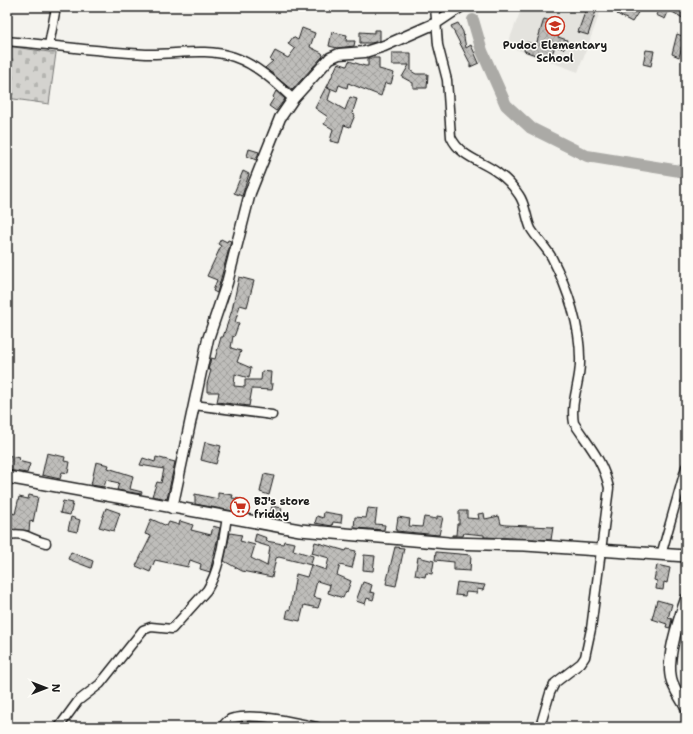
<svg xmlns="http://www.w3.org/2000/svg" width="693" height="734" viewBox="0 0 693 734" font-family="'Shantell Sans',sans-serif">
<defs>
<pattern id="cemetery-stones" width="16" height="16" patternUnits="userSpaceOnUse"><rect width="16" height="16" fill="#d4d3cf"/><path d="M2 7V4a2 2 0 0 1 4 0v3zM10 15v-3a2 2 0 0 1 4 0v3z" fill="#b5b5b1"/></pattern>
<pattern id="building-cross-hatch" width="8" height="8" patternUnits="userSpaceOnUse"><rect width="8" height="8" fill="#bebdba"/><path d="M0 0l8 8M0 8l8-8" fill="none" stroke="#a3a29f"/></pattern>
</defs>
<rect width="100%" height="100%" fill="#f4f3ee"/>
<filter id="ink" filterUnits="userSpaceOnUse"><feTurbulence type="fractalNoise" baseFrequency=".025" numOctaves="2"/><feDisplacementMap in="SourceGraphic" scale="8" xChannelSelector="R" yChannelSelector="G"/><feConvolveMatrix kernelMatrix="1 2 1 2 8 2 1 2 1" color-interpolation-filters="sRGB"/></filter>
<g filter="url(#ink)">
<!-- built -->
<path fill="#e4e3de" d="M 522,7 L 602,7 L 578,72 L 507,46 Z"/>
<!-- cemetery -->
<path fill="url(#cemetery-stones)" stroke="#787876" d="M 7,46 L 56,53 L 49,104 L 7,98 Z"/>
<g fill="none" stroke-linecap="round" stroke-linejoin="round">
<!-- river -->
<path stroke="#abaaa6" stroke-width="12" d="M 473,20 L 482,51 L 506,105 L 531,128 L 587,156 L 686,172"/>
</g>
<!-- building -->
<g fill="url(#building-cross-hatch)" stroke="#1c1c1c">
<path d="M 587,7 L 597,8 L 588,35 L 578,32 Z"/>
<path d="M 621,7 L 628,7 L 639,11 L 632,22 L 617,14 Z"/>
<path d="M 660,7 L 676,7 L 686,12 L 686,20 L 669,10 L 665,19 L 656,15 Z"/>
<path d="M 544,19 L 561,24 L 558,37 L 567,40 L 564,49 L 555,46 L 550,60 L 524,51 L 526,42 L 536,45 Z"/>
<path d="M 458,23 L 463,32 L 466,48 L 471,45 L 479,63 L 470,67 L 470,63 L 451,26 Z"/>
<path d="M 302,28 L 315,33 L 310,47 L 322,53 L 323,56 L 292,90 L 265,68 L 273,61 L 270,60 L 275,51 L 288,58 L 295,49 L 288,44 L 293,37 L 298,40 Z"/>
<path d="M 374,30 L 380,30 L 380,41 L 371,43 L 360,43 L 360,32 L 374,33 Z"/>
<path d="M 332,32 L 347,35 L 346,41 L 355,41 L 354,46 L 337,48 L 329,46 Z"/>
<path d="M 677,34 L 685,37 L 679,57 L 672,54 Z"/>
<path d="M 646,50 L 654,51 L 651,66 L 643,64 Z"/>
<path d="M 392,53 L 411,53 L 411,71 L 416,74 L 428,74 L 427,88 L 413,88 L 413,83 L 402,77 L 409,65 L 392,65 Z"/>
<path d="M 368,58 L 379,58 L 379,69 L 394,73 L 391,84 L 385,83 L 381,96 L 348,83 L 347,88 L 339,85 L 337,91 L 327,87 L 338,63 L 347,66 L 349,61 L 365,66 L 368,66 Z"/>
<path d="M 326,87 L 331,90 L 328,100 L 345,110 L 350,97 L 357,99 L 352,114 L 355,115 L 350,127 L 344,125 L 339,143 L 330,141 L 333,129 L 324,124 L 328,117 L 315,108 Z"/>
<path d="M 276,91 L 285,99 L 276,111 L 269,106 L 274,98 L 273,97 Z"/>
<path d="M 249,149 L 259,152 L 256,160 L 247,156 Z"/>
<path d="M 243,171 L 249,174 L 242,196 L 234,193 Z"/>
<path d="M 221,239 L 227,242 L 228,240 L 231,241 L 217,293 L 213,291 L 217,280 L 207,276 L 221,246 L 218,244 Z"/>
<path d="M 239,277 L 254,281 L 247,307 L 240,305 L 235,322 L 239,323 L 234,337 L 233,336 L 231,348 L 241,351 L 237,362 L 251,368 L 249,378 L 235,374 L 234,386 L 245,387 L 245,380 L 261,380 L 262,371 L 271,372 L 270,384 L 273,384 L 272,390 L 252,389 L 249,406 L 217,402 L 219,392 L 207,392 L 207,384 L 211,370 L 208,370 L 211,358 L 215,359 L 221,337 L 223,337 L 232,310 Z"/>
<path d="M 205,442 L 221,446 L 216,464 L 201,460 Z"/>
<path d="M 47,453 L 65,457 L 64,461 L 70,462 L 68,473 L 62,472 L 60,479 L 42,475 Z"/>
<path d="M 7,455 L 19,458 L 18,461 L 30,464 L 27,473 L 7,470 Z"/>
<path d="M 156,457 L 175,462 L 167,499 L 152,496 L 157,482 L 161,483 L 164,469 L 140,465 L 143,458 L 155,462 Z"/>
<path d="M 96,462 L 109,465 L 108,468 L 133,476 L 130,489 L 142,492 L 141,494 L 117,490 L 119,483 L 106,480 L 104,487 L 91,485 Z"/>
<path d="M 264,474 L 274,476 L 269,495 L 260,492 Z"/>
<path d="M 218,493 L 233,495 L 232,498 L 240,499 L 238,512 L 195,504 L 195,494 L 218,499 Z"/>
<path d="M 29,495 L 38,497 L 33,522 L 30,521 L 29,531 L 7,529 L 7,511 L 15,514 L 19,497 L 28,499 Z"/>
<path d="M 63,501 L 73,503 L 70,515 L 60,513 Z"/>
<path d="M 272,506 L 282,508 L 280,519 L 269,517 Z"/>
<path d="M 106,508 L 120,513 L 114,531 L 99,527 Z"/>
<path d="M 368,508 L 377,509 L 375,524 L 385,525 L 384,530 L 354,528 L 355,517 L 366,518 Z"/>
<path d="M 459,511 L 467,511 L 467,518 L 479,519 L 478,514 L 484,513 L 485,519 L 499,516 L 501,524 L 506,525 L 553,527 L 551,540 L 484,537 L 484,535 L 464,533 L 463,536 L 452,536 L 452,535 L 456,535 L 457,524 L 459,524 Z"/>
<path d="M 324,512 L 342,515 L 341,523 L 333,522 L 332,526 L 315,523 L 317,516 L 323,518 Z"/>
<path d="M 437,516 L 443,517 L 439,535 L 396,531 L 398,517 L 410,519 L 409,526 L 422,527 L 424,517 L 437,519 Z"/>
<path d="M 71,517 L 80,520 L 77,532 L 68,530 Z"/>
<path d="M 151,519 L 167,526 L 169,522 L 179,525 L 180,521 L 193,525 L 191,530 L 211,535 L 213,526 L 220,528 L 210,572 L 200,569 L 201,564 L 190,560 L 188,567 L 155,560 L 150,572 L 136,566 L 151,536 L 145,534 Z"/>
<path d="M 230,533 L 242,535 L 240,541 L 255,545 L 251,558 L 267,566 L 270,547 L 254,542 L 256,534 L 267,538 L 266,541 L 283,544 L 284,541 L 295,543 L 293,550 L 313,556 L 311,565 L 279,557 L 276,558 L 272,577 L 242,571 L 224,561 Z"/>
<path d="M 315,542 L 346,551 L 347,549 L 356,551 L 352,568 L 340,565 L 337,575 L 351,581 L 347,592 L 346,591 L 343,598 L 328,593 L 330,585 L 317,581 L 313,597 L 321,599 L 318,608 L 304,605 L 300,621 L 286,618 L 288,609 L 290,610 L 296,574 L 307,577 L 311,565 L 326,570 L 329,558 L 312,553 Z"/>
<path d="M 395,547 L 404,548 L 396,586 L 386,584 Z"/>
<path d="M 71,552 L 93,561 L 91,568 L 68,559 Z"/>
<path d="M 436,552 L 471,555 L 470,571 L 454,570 L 454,562 L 435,560 Z"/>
<path d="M 364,555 L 375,556 L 373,571 L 363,570 Z"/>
<path d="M 418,557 L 434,561 L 432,574 L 426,573 L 425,577 L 415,575 Z"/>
<path d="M 657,565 L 670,568 L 667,583 L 664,582 L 663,590 L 656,589 L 657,581 L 654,580 Z"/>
<path d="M 363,582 L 372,585 L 370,592 L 375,593 L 373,600 L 367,598 L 365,604 L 356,601 Z"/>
<path d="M 457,582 L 485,585 L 483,590 L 477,589 L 477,593 L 466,592 L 465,596 L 455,595 Z"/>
<path d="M 657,600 L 672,604 L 668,618 L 672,619 L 670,628 L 666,627 L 667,624 L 652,619 Z"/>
</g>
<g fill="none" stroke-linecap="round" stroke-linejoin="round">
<defs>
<g id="minor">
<path d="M 435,7 L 438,45 L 447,80 L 451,137 C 460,157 482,161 498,173 C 507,179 513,186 519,195 C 526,205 526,218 531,229 C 537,239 547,248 552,258 C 568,289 581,328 580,363 C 580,383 570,403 574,423 C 589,446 603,460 609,488 L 591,629 L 585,657 L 581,663 L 555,683 L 550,693 L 540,727"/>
<path d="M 7,41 C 53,45 100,52 146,54 C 175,55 205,47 234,57 C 257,65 275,82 293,99"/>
<path d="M 49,45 L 56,7"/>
<path d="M 194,405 L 272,415"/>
<path d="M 7,535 C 29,532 28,539 46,543"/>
<path d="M 661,555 L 686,467"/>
<path d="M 59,727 L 78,701 L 100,684 L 143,630 L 151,627 L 172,629 L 207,590 C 220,569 223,541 227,517"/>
<path d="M 222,727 C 225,723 228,719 234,718 C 256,713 295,722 317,727"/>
</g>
<g id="tertiary">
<path d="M 172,508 L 208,339 L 227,283 L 250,193 L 280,118 L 293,99 L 330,58 L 339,54 L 365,52 L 384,46 L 436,23 L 460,7"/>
<path d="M 686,599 C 679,619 666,657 671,678 C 673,688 681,698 686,708"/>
</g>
<path id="secondary" d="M 7,477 L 300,530 L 448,543 L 525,545 L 686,556"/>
</defs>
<!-- minor casing -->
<use href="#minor" stroke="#1c1c1c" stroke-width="11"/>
<!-- tertiary casing -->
<use href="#tertiary" stroke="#1c1c1c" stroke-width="13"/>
<!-- secondary casing -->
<use href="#secondary" stroke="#1c1c1c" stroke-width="14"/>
<!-- minor -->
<use href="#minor" stroke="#fdfcf7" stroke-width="8"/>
<!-- tertiary -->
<use href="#tertiary" stroke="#fdfcf7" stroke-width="10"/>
<!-- secondary -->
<use href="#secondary" stroke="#fdfcf7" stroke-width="11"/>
</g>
</g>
<!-- icons -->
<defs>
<symbol id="school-ring" viewBox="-11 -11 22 22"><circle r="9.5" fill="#fdfcf7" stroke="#c8321e" stroke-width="1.5"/><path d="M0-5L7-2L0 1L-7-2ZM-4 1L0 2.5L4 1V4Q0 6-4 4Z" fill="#c8321e"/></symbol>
<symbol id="supermarket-ring" viewBox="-11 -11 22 22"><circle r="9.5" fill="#fdfcf7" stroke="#c8321e" stroke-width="1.5"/><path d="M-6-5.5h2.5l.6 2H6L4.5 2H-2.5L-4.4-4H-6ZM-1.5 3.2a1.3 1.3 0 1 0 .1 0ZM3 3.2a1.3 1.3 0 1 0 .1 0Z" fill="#c8321e"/></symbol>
</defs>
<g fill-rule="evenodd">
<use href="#school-ring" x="544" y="15" width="22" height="22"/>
<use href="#supermarket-ring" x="229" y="496" width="22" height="22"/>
</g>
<g text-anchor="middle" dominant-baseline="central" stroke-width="3" stroke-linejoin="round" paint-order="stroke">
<!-- poi labels -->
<g font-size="11" font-weight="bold" fill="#1c1c1c" stroke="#fdfcf7">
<text x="555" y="45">Pudoc Elementary<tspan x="555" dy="13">School</tspan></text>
<text x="254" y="501" text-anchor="start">BJ's store<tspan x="254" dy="13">friday</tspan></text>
</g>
</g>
<!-- margin -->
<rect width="693" height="734" fill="none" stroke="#fdfcf7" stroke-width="24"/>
<rect x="12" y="12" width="669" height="710" fill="none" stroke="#1c1c1c" stroke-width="1.5" filter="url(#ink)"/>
<!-- north arrow -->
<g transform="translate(46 688) rotate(90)" stroke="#fdfcf7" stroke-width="3" paint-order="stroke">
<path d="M0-3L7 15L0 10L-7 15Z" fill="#1c1c1c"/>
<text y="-6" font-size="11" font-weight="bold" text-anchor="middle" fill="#1c1c1c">N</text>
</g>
</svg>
